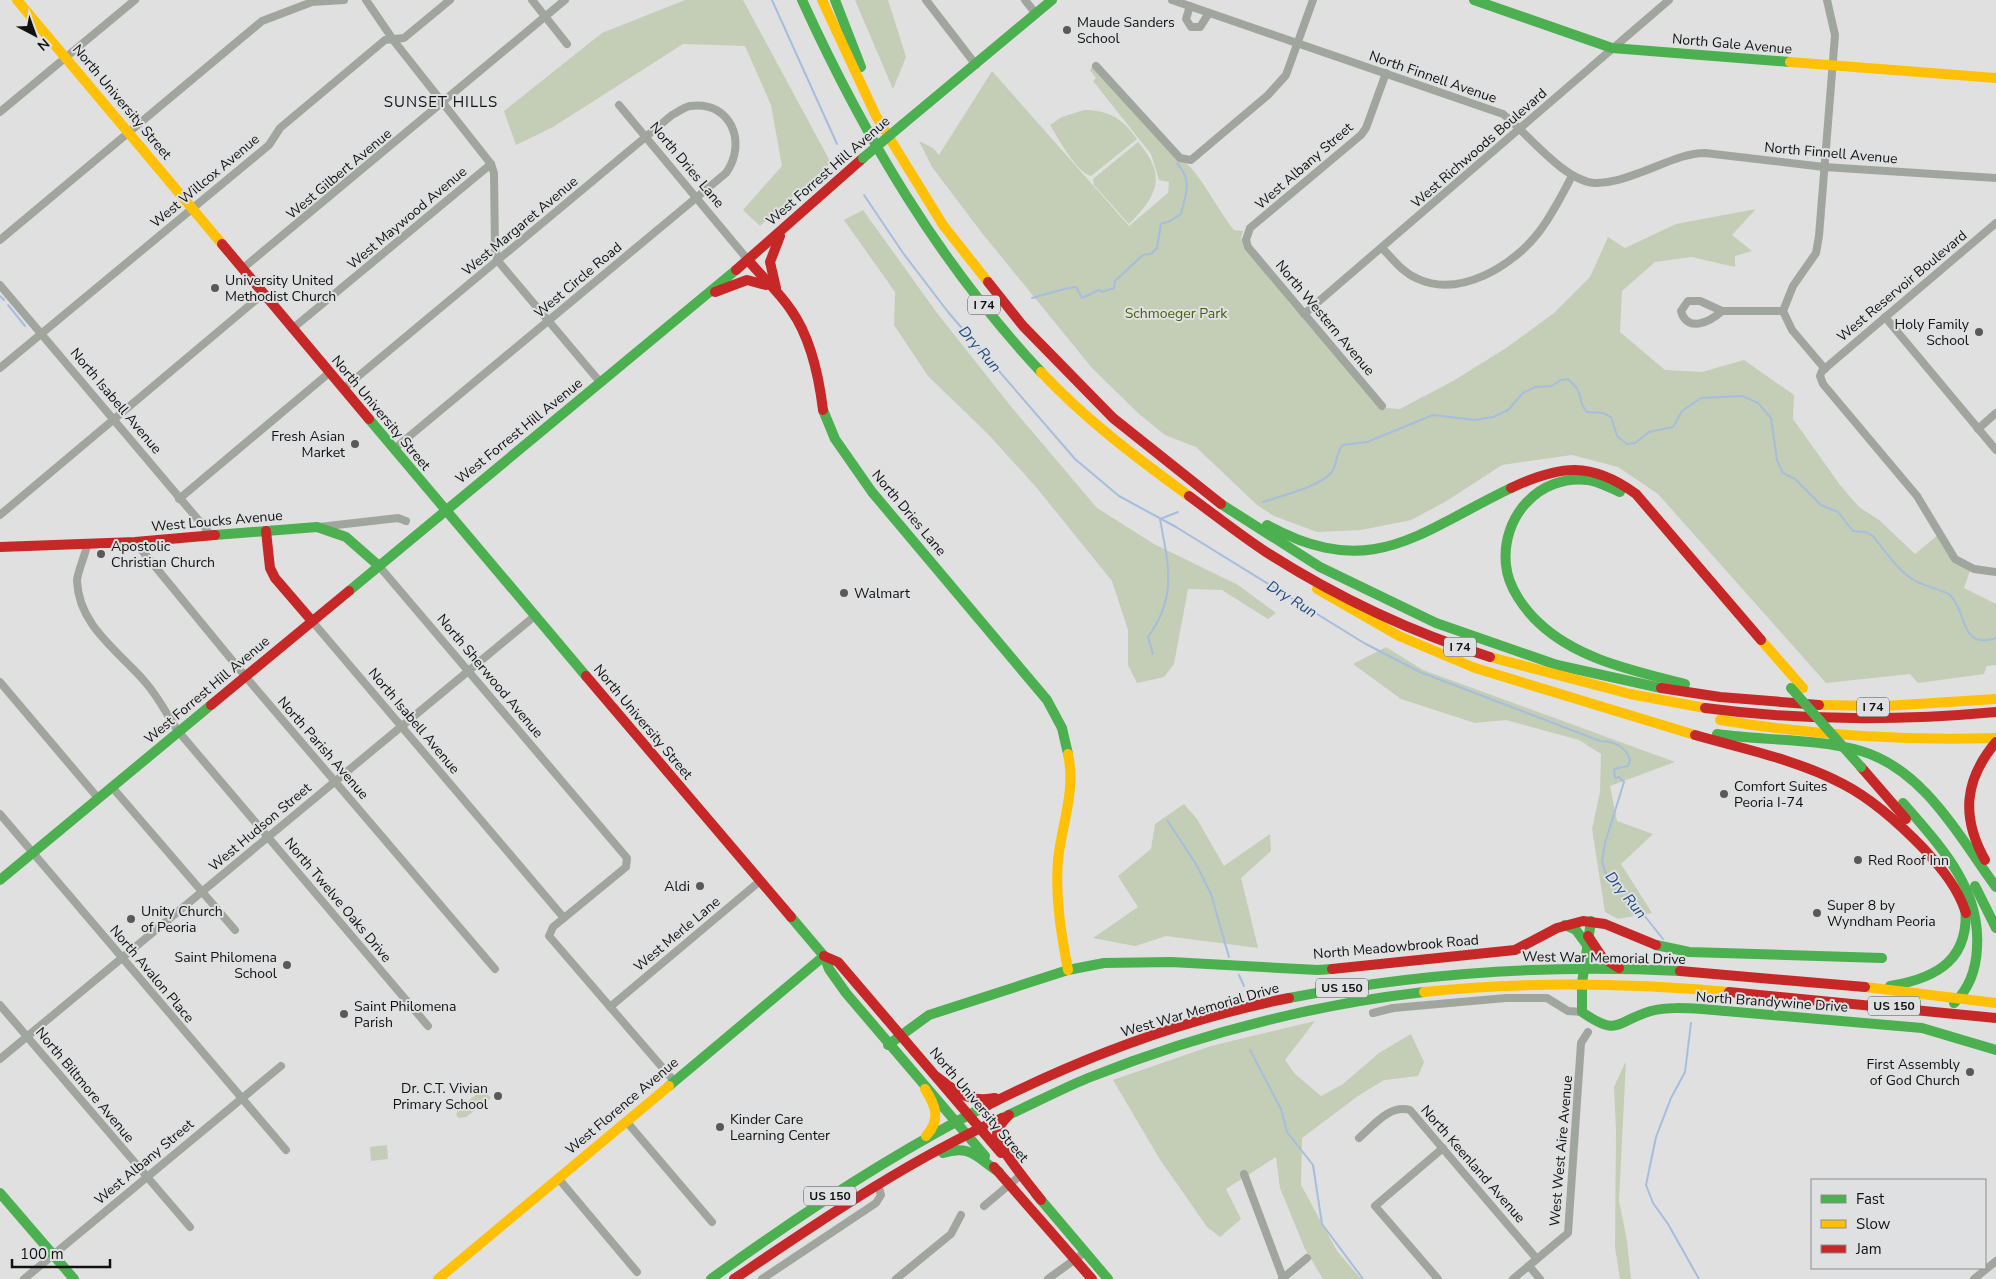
<svg xmlns="http://www.w3.org/2000/svg" width="1996" height="1279" viewBox="0 0 1996 1279" font-family="'Nunito Sans',sans-serif">
<rect width="100%" height="100%" fill="#e0e0e0"/>
<!-- green -->
<g fill="#c4cdb5">
<path d="M 685,0 L 743,0 L 831,163 L 760,226 L 743,210 L 782,166 L 771,105 L 745,46 L 683,44 L 553,127 L 516,145 L 504,111 L 602,33 Z"/>
<path d="M 855,0 L 888,0 L 906,57 L 893,89 Z"/>
<path d="M 1092,67 C 1122,98 1151,131 1183,160 C 1205,180 1216,208 1234,230 L 1243,231 L 1241,238 L 1385,408 L 1400,409 L 1453,381 L 1506,348 L 1554,313 L 1590,277 L 1608,237 L 1625,248 L 1676,224 L 1756,209 L 1732,235 L 1752,251 L 1735,256 L 1735,267 L 1692,257 L 1655,262 L 1622,291 L 1620,332 L 1665,370 L 1702,372 L 1744,360 L 1794,395 L 1793,419 L 1840,485 L 1859,507 L 1879,520 L 1915,554 L 1939,534 L 1947,547 L 1971,568 L 1964,588 L 1996,604 L 1996,665 L 1987,666 L 1984,674 L 1918,683 L 1910,674 L 1826,683 L 1658,494 L 1618,467 L 1572,455 L 1502,465 L 1445,502 L 1411,520 L 1361,530 L 1317,532 L 1274,516 L 1257,505 L 1196,447 L 1165,435 L 1138,413 L 1092,368 L 982,233 L 932,167 L 919,141 L 933,148 L 939,155 L 992,71 L 1129,226 L 1168,193 L 1169,182 L 1159,180 L 1151,154 L 1093,81 L 1096,78 L 1090,70 Z"/>
<path d="M 1084,110 C 1109,110 1123,119 1137,139 L 1091,176 C 1077,173 1058,138 1050,125 L 1062,117 Z"/>
<path d="M 1138,142 C 1167,176 1158,195 1129,224 L 1094,185 L 1093,179 Z"/>
<path d="M 863,210 L 937,313 L 1013,409 L 1097,508 L 1154,544 L 1238,585 L 1276,613 L 1268,619 L 1222,590 L 1188,589 L 1174,664 L 1164,677 L 1137,683 L 1128,665 L 1128,630 L 1112,581 L 1036,487 L 988,434 L 928,376 L 894,325 L 895,292 L 844,220 Z"/>
<path d="M 1386,647 L 1423,670 L 1675,762 L 1610,786 L 1617,821 L 1653,834 L 1621,864 L 1652,913 L 1618,919 L 1605,912 L 1592,829 L 1600,792 L 1601,754 L 1579,740 L 1506,720 L 1475,723 L 1401,699 L 1353,664 Z"/>
<path d="M 1184,804 L 1197,819 L 1224,866 L 1270,834 L 1271,851 L 1241,878 L 1258,948 L 1166,936 L 1135,946 L 1093,938 L 1138,907 L 1118,876 L 1151,849 L 1155,824 Z"/>
<path d="M 1315,1021 L 1285,1060 L 1295,1074 L 1321,1096 L 1343,1084 L 1379,1053 L 1411,1034 L 1424,1062 L 1418,1076 L 1384,1080 L 1358,1096 L 1302,1138 L 1301,1185 L 1337,1251 L 1361,1279 L 1323,1279 L 1305,1249 L 1280,1188 L 1276,1157 L 1226,1189 L 1241,1219 L 1220,1237 L 1207,1227 L 1159,1158 L 1113,1080 L 1211,1046 Z"/>
<path d="M 1626,1061 L 1619,1201 L 1627,1241 L 1631,1279 L 1620,1279 L 1615,1247 L 1616,1130 L 1614,1087 Z"/>
<path d="M 483,1089 L 491,1098 L 466,1117 L 459,1118 L 456,1115 L 458,1109 Z"/>
<path d="M 387,1145 L 388,1159 L 371,1161 L 370,1147 Z"/>
</g>
<g fill="none" stroke-linecap="round" stroke-linejoin="round">
<!-- stream -->
<g stroke="#a5bede" stroke-width="2">
<path d="M 772,0 L 837,144"/>
<path d="M 864,195 L 903,253 L 948,312 L 1075,459 L 1119,496 L 1176,527 L 1364,643 L 1420,672 L 1600,741 C 1613,741 1626,746 1630,760 L 1628,766 L 1614,769 L 1615,778 L 1619,777 L 1624,782 L 1605,843 L 1602,862 L 1606,874 L 1628,895 L 1663,939"/>
<path d="M 0,296 L 4,300"/>
<path d="M 1032,298 C 1040,296 1071,286 1076,287 L 1082,298 L 1099,290 L 1102,292 L 1114,288 L 1115,281 L 1143,255 L 1151,254 L 1157,248 L 1161,224 L 1170,221 L 1181,214 C 1186,192 1193,182 1177,163"/>
<path d="M 8,305 L 25,326"/>
<path d="M 1263,502 C 1280,496 1319,487 1331,473 C 1338,464 1335,454 1343,445 L 1367,442 L 1433,415 L 1475,420 L 1493,417 L 1508,410 L 1523,393 L 1535,387 L 1552,386 L 1561,380 L 1568,379 C 1572,383 1577,387 1579,393 C 1582,401 1580,405 1587,412 L 1603,413 L 1611,417 L 1617,436 L 1627,444 L 1635,443 L 1649,432 L 1673,427 L 1682,411 L 1701,398 L 1742,396 L 1758,403 L 1771,418 L 1777,460 L 1783,473 L 1795,479 L 1821,505 L 1838,512 L 1853,531 L 1866,532 L 1873,536 C 1884,550 1897,569 1912,579 C 1922,586 1944,590 1950,595 C 1968,612 1959,650 1996,638"/>
<path d="M 1160,519 L 1178,512"/>
<path d="M 1153,654 L 1148,637 C 1178,596 1168,564 1160,519"/>
<path d="M 1167,820 L 1196,864 L 1211,894 L 1229,957"/>
<path d="M 1239,975 L 1244,986"/>
<path d="M 1691,1023 L 1685,1072 L 1671,1098 L 1656,1137 L 1646,1185 L 1653,1203 L 1668,1224 L 1699,1279"/>
<path d="M 1250,1050 L 1281,1109 L 1287,1132 L 1313,1165 L 1322,1224 L 1363,1279"/>
</g>
<!-- street -->
<g stroke="#a0a69d" stroke-width="8">
<path d="M 366,0 L 394,41 L 491,164 L 494,173 L 495,249 L 498,261 L 600,382"/>
<path d="M 532,0 L 567,44"/>
<path d="M 926,0 L 976,65"/>
<path d="M 1025,0 L 1036,14"/>
<path d="M 1172,0 L 1503,114 C 1528,134 1563,180 1594,183 C 1609,184 1625,178 1639,173 C 1660,166 1683,153 1705,153 L 1824,167 L 1996,178"/>
<path d="M 1190,6 L 1186,19 L 1191,27 L 1200,27 L 1209,13"/>
<path d="M 1096,66 L 1180,158 L 1191,160 L 1268,95 L 1286,75 L 1313,0"/>
<path d="M 619,105 L 748,260"/>
<path d="M 0,112 L 135,0"/>
<path d="M 1996,223 L 1822,371 L 1820,376 L 1823,384 L 1917,496 L 1955,559 L 1974,569 L 1996,572"/>
<path d="M 0,240 L 262,21 L 312,2 L 344,0"/>
<path d="M 1382,248 C 1393,259 1402,272 1416,278 C 1459,299 1513,266 1539,232 C 1552,215 1562,195 1572,176"/>
<path d="M 242,269 L 565,0"/>
<path d="M 0,285 L 211,535"/>
<path d="M 1722,311 C 1711,321 1687,334 1681,311 L 1688,301 L 1700,301 L 1722,311 L 1783,311"/>
<path d="M 1304,314 L 1669,0"/>
<path d="M 1885,317 L 1996,450"/>
<path d="M 292,329 L 491,164"/>
<path d="M 0,368 L 269,145 L 280,128 L 385,40 L 404,38 L 450,0"/>
<path d="M 1825,369 L 1792,330 L 1783,311 L 1793,286 L 1816,253 L 1819,236 L 1835,35 L 1827,0"/>
<path d="M 343,389 L 672,115 C 678,112 684,107 690,106 C 730,100 748,142 726,173 L 394,449"/>
<path d="M 1382,406 L 1248,247 L 1246,240 L 1250,228 L 1361,135 L 1366,128 L 1386,73"/>
<path d="M 1978,429 L 1996,413"/>
<path d="M 179,499 L 329,373"/>
<path d="M 0,515 L 263,294"/>
<path d="M 319,527 L 398,518 L 406,521"/>
<path d="M 135,542 L 245,676 L 495,969"/>
<path d="M 87,545 C 85,556 77,573 77,581 C 79,627 120,652 146,683 C 159,698 167,715 178,731 L 428,1026"/>
<path d="M 379,566 L 627,858 L 626,867 L 553,927 L 549,936 L 674,1081"/>
<path d="M 312,621 L 564,918"/>
<path d="M 0,682 L 98,798"/>
<path d="M 112,787 L 235,930"/>
<path d="M 0,814 L 286,1150"/>
<path d="M 0,1005 L 190,1227"/>
<path d="M 610,1007 L 760,881"/>
<path d="M 1373,1013 L 1393,1008 L 1506,998 L 1547,998 L 1568,1011 L 1582,1012"/>
<path d="M 0,1059 L 536,615"/>
<path d="M 626,1121 L 712,1222"/>
<path d="M 1359,1138 C 1374,1125 1390,1104 1410,1110 L 1537,1259"/>
<path d="M 1244,1174 L 1283,1278"/>
<path d="M 558,1178 L 637,1272"/>
<path d="M 984,1206 L 1022,1174"/>
<path d="M 1529,1266 L 1540,1279"/>
<path d="M 24,1279 L 281,1066"/>
<path d="M 762,1279 L 876,1203 L 881,1195 L 878,1185"/>
<path d="M 896,1279 L 951,1234 L 961,1215"/>
<path d="M 1048,1279 L 1085,1252"/>
<path d="M 1282,1279 L 1307,1258"/>
<path d="M 1438,1279 L 1375,1206 L 1443,1148"/>
<path d="M 1513,1279 L 1568,1233 L 1581,1043 L 1588,1032"/>
<path d="M 1974,1279 L 1996,1261"/>
</g>
<!-- fast -->
<g stroke="#4caf50" stroke-width="10">
<path d="M 802,0 C 864,136 939,263 1041,372"/>
<path d="M 835,0 L 861,67"/>
<path d="M 1474,0 L 1612,48 L 1790,62"/>
<path d="M 902,125 L 1052,0"/>
<path d="M 823,410 L 835,439 L 872,492 L 1047,700 L 1062,728 L 1068,754"/>
<path d="M 369,419 L 586,676"/>
<path d="M 1620,492 C 1610,488 1598,481 1588,480 C 1539,474 1501,517 1506,565 C 1508,587 1524,609 1539,623 C 1578,660 1636,671 1685,684"/>
<path d="M 1221,504 L 1320,567 L 1436,623 L 1557,665 L 1661,688"/>
<path d="M 1267,525 C 1372,582 1417,533 1511,488"/>
<path d="M 215,535 L 317,527 L 346,537 L 379,566"/>
<path d="M 349,591 L 736,270"/>
<path d="M 1717,734 C 1764,741 1815,738 1861,751 C 1924,769 1960,838 1996,887"/>
<path d="M 1903,803 C 1940,846 1981,888 1977,948 C 1976,970 1970,988 1954,1003"/>
<path d="M 0,880 L 211,705"/>
<path d="M 1975,886 L 1996,928"/>
<path d="M 791,917 L 824,956 L 829,969 L 846,993 L 985,1156"/>
<path d="M 1591,921 L 1582,983 L 1582,1012 C 1619,1038 1616,1021 1651,1011 C 1667,1007 1685,1008 1702,1009 L 1922,1028 L 1996,1050"/>
<path d="M 1565,925 L 1576,930 L 1587,945"/>
<path d="M 1656,945 L 1689,952 L 1882,958"/>
<path d="M 1890,986 C 1939,978 1971,958 1965,904"/>
<path d="M 1289,998 C 1419,973 1548,964 1680,971"/>
<path d="M 888,1045 L 929,1015 L 1068,970 L 1104,963 L 1171,962 L 1318,970 L 1332,969"/>
<path d="M 669,1086 L 824,956"/>
<path d="M 1002,1118 C 1031,1105 1059,1090 1088,1078 C 1196,1035 1309,1005 1424,992"/>
<path d="M 943,1153 C 971,1144 977,1158 999,1172"/>
<path d="M 0,1193 L 74,1279"/>
<path d="M 1036,1194 L 1108,1279"/>
<path d="M 711,1279 C 799,1215 890,1155 988,1105"/>
</g>
<!-- slow -->
<g stroke="#ffc107" stroke-width="10">
<path d="M 17,0 L 222,244"/>
<path d="M 822,0 L 876,116 L 943,225 L 988,282"/>
<path d="M 1790,62 L 1996,78"/>
<path d="M 1041,372 C 1086,420 1137,458 1189,496"/>
<path d="M 1317,589 L 1399,636 L 1475,668 L 1695,735"/>
<path d="M 1761,640 L 1803,688"/>
<path d="M 1490,657 L 1630,694 L 1705,708"/>
<path d="M 1819,705 L 1885,706 L 1996,699"/>
<path d="M 1720,720 C 1812,735 1903,741 1996,738"/>
<path d="M 1068,970 C 1061,933 1055,897 1058,860 C 1062,823 1076,791 1068,754"/>
<path d="M 1865,987 L 1996,1003"/>
<path d="M 1424,992 C 1526,981 1627,983 1729,992"/>
<path d="M 925,1089 C 936,1106 941,1120 926,1136"/>
<path d="M 438,1279 L 669,1086"/>
</g>
<!-- jam -->
<g stroke="#c62828" stroke-width="10">
<path d="M 222,244 L 369,419"/>
<path d="M 748,260 C 762,277 779,292 791,310 C 811,338 819,377 823,410"/>
<path d="M 736,270 L 863,158"/>
<path d="M 988,282 L 1023,326 L 1113,418 L 1221,504"/>
<path d="M 776,288 L 770,262 L 780,236"/>
<path d="M 715,292 L 747,280 L 766,285"/>
<path d="M 1511,488 C 1560,465 1591,461 1636,494 L 1761,640"/>
<path d="M 1189,496 C 1215,515 1240,535 1266,552 C 1335,596 1413,633 1490,657"/>
<path d="M 266,531 L 270,568 L 275,578 L 312,621"/>
<path d="M 0,547 L 135,542 L 215,535"/>
<path d="M 586,676 L 791,917"/>
<path d="M 1661,688 L 1720,697 L 1819,705"/>
<path d="M 211,705 L 349,591"/>
<path d="M 1705,708 C 1802,721 1898,721 1996,712"/>
<path d="M 1695,735 C 1744,749 1798,760 1843,784 C 1874,800 1901,825 1925,850 C 1942,869 1958,888 1966,913"/>
<path d="M 1861,767 L 1906,819"/>
<path d="M 1985,860 C 1961,817 1964,780 1996,742"/>
<path d="M 1588,936 L 1602,957 L 1619,968"/>
<path d="M 824,956 L 838,962 L 1001,1153"/>
<path d="M 1332,969 L 1515,950 L 1557,928 L 1583,921 L 1605,924 L 1656,945"/>
<path d="M 1680,971 L 1865,987"/>
<path d="M 1729,992 L 1996,1018"/>
<path d="M 937,1077 C 956,1092 969,1103 995,1098"/>
<path d="M 988,1105 C 1083,1057 1184,1019 1289,998"/>
<path d="M 1009,1115 C 1004,1120 997,1127 997,1135 C 998,1148 1032,1188 1041,1200"/>
<path d="M 994,1167 L 1092,1279"/>
<path d="M 734,1279 C 820,1221 907,1161 1002,1118"/>
</g>
<!-- fast-bridge -->
<g stroke="#4caf50" stroke-width="10">
<path d="M 863,158 L 902,125"/>
<path d="M 1791,688 L 1861,767"/>
</g>
</g>
<!-- markers -->
<g fill="#59595a" stroke="#dfe0e1" stroke-width="2">
<circle cx="1067" cy="30" r="5"/>
<circle cx="215" cy="288" r="5"/>
<circle cx="1979" cy="332" r="5"/>
<circle cx="355" cy="444" r="5"/>
<circle cx="101" cy="554" r="5"/>
<circle cx="844" cy="593" r="5"/>
<circle cx="1724" cy="794" r="5"/>
<circle cx="1858" cy="860" r="5"/>
<circle cx="700" cy="886" r="5"/>
<circle cx="1817" cy="913" r="5"/>
<circle cx="131" cy="919" r="5"/>
<circle cx="287" cy="965" r="5"/>
<circle cx="344" cy="1014" r="5"/>
<circle cx="1970" cy="1072" r="5"/>
<circle cx="498" cy="1096" r="5"/>
<circle cx="720" cy="1127" r="5"/>
</g>
<g text-anchor="middle" dominant-baseline="central" stroke-width="4" stroke-linejoin="round" paint-order="stroke">
<!-- shield labels -->
<g fill="#dfe0e1" stroke="#4f4f50" stroke-width="1">
<rect x="968" y="295.5" width="32" height="19" rx="4"/>
<rect x="1444" y="637.5" width="32" height="19" rx="4"/>
<rect x="1857" y="697.5" width="32" height="19" rx="4"/>
<rect x="1316" y="978.5" width="52" height="19" rx="4"/>
<rect x="1868" y="996.5" width="52" height="19" rx="4"/>
<rect x="804" y="1186.5" width="52" height="19" rx="4"/>
</g>
<g font-size="12" font-weight="bold" fill="#111112">
<text x="984" y="305">I 74</text>
<text x="1460" y="647">I 74</text>
<text x="1873" y="707">I 74</text>
<text x="1342" y="988">US 150</text>
<text x="1894" y="1006">US 150</text>
<text x="830" y="1196">US 150</text>
</g>
<!-- poi labels -->
<g font-size="14" fill="#111112" stroke="#dfe0e1" text-anchor="start">
<text x="1077" y="22">Maude Sanders<tspan x="1077" dy="16">School</tspan></text>
<text x="225" y="280">University United<tspan x="225" dy="16">Methodist Church</tspan></text>
<text x="1969" y="324" text-anchor="end">Holy Family<tspan x="1969" dy="16">School</tspan></text>
<text x="345" y="436" text-anchor="end">Fresh Asian<tspan x="345" dy="16">Market</tspan></text>
<text x="111" y="546">Apostolic<tspan x="111" dy="16">Christian Church</tspan></text>
<text x="854" y="593">Walmart</text>
<text x="1734" y="786">Comfort Suites<tspan x="1734" dy="16">Peoria I-74</tspan></text>
<text x="1868" y="860">Red Roof Inn</text>
<text x="690" y="886" text-anchor="end">Aldi</text>
<text x="1827" y="905">Super 8 by<tspan x="1827" dy="16">Wyndham Peoria</tspan></text>
<text x="141" y="911">Unity Church<tspan x="141" dy="16">of Peoria</tspan></text>
<text x="277" y="957" text-anchor="end">Saint Philomena<tspan x="277" dy="16">School</tspan></text>
<text x="354" y="1006">Saint Philomena<tspan x="354" dy="16">Parish</tspan></text>
<text x="1960" y="1064" text-anchor="end">First Assembly<tspan x="1960" dy="16">of God Church</tspan></text>
<text x="488" y="1088" text-anchor="end">Dr. C.T. Vivian<tspan x="488" dy="16">Primary School</tspan></text>
<text x="730" y="1119">Kinder Care<tspan x="730" dy="16">Learning Center</tspan></text>
</g>
<!-- street labels -->
<g font-size="14" fill="#111112" stroke="#dfe0e1">
<text transform="translate(1732 44) rotate(5)">North Gale Avenue</text>
<text transform="translate(1433 77) rotate(19)">North Finnell Avenue</text>
<text transform="translate(122 102) rotate(50)">North University Street</text>
<text transform="translate(1479 148) rotate(-41)">West Richwoods Boulevard</text>
<text transform="translate(1831 153) rotate(5)">North Finnell Avenue</text>
<text transform="translate(687 165) rotate(50)">North Dries Lane</text>
<text transform="translate(1304 166) rotate(-41)">West Albany Street</text>
<text transform="translate(828 171) rotate(-41)">West Forrest Hill Avenue</text>
<text transform="translate(339 174) rotate(-40)">West Gilbert Avenue</text>
<text transform="translate(205 181) rotate(-40)">West Willcox Avenue</text>
<text transform="translate(407 218) rotate(-40)">West Maywood Avenue</text>
<text transform="translate(520 226) rotate(-40)">West Margaret Avenue</text>
<text transform="translate(578 280) rotate(-40)">West Circle Road</text>
<text transform="translate(1902 286) rotate(-40)">West Reservoir Boulevard</text>
<text transform="translate(1325 318) rotate(50)">North Western Avenue</text>
<text transform="translate(116 401) rotate(50)">North Isabell Avenue</text>
<text transform="translate(381 413) rotate(50)">North University Street</text>
<text transform="translate(519 431) rotate(-39)">West Forrest Hill Avenue</text>
<text transform="translate(909 513) rotate(50)">North Dries Lane</text>
<text transform="translate(217 521) rotate(-5)">West Loucks Avenue</text>
<text transform="translate(490 676) rotate(50)">North Sherwood Avenue</text>
<text transform="translate(207 690) rotate(-40)">West Forrest Hill Avenue</text>
<text transform="translate(414 721) rotate(50)">North Isabell Avenue</text>
<text transform="translate(643 722) rotate(50)">North University Street</text>
<text transform="translate(323 748) rotate(49)">North Parish Avenue</text>
<text transform="translate(260 827) rotate(-40)">West Hudson Street</text>
<text transform="translate(338 900) rotate(50)">North Twelve Oaks Drive</text>
<text transform="translate(677 934) rotate(-40)">West Merle Lane</text>
<text transform="translate(1396 947) rotate(-5)">North Meadowbrook Road</text>
<text transform="translate(1604 958) rotate(1)">West War Memorial Drive</text>
<text transform="translate(152 974) rotate(50)">North Avalon Place</text>
<text transform="translate(1772 1002) rotate(4)">North Brandywine Drive</text>
<text transform="translate(1200 1010) rotate(-16)">West War Memorial Drive</text>
<text transform="translate(85 1085) rotate(50)">North Biltmore Avenue</text>
<text transform="translate(979 1105) rotate(50)">North University Street</text>
<text transform="translate(622 1106) rotate(-40)">West Florence Avenue</text>
<text transform="translate(1561 1151) rotate(-85)">West West Aire Avenue</text>
<text transform="translate(144 1162) rotate(-40)">West Albany Street</text>
<text transform="translate(1473 1164) rotate(49)">North Keenland Avenue</text>
</g>
<!-- park labels -->
<g font-size="14" fill="#495f0b" stroke="#dfe0e1">
<text x="1176" y="313">Schmoeger Park</text>
</g>
<!-- neighbourhood labels -->
<g font-size="15" letter-spacing="1" fill="#111112" stroke="#dfe0e1">
<text x="441" y="102">SUNSET HILLS</text>
</g>
<!-- water labels -->
<g font-size="15" font-style="italic" fill="#1b4a82" stroke="#dfe0e1">
<text transform="translate(980 349) rotate(49)">Dry Run</text>
<text transform="translate(1292 599) rotate(32)">Dry Run</text>
<text transform="translate(1626 895) rotate(51)">Dry Run</text>
</g>
</g>
<!-- legend -->
<rect x="1811" y="1179" width="175" height="90" fill="#dfe0e1" stroke="#8d8d8e"/>
<rect x="1821" y="1195" width="25" height="8" fill="#4caf50" stroke="#8d8d8e"/>
<text x="1856" y="1204" font-size="15" fill="#111112">Fast</text>
<rect x="1821" y="1220" width="25" height="8" fill="#ffc107" stroke="#8d8d8e"/>
<text x="1856" y="1229" font-size="15" fill="#111112">Slow</text>
<rect x="1821" y="1245" width="25" height="8" fill="#c62828" stroke="#8d8d8e"/>
<text x="1856" y="1254" font-size="15" fill="#111112">Jam</text>
<!-- north arrow -->
<g transform="translate(35 35) rotate(139)" stroke="#dfe0e1" stroke-width="4" paint-order="stroke">
<path d="M0-4L9 19L0 12L-9 19Z" fill="#111112"/>
<text y="-8" font-size="14" font-weight="bold" text-anchor="middle" fill="#111112">N</text>
</g>
<!-- scale -->
<path d="M12 1259v8h98v-8" fill="none" stroke="#111112" stroke-width="2.5"/>
<text x="20" y="1259" font-size="15" fill="#111112" stroke="#dfe0e1" stroke-width="4" paint-order="stroke">100 m</text>
</svg>
